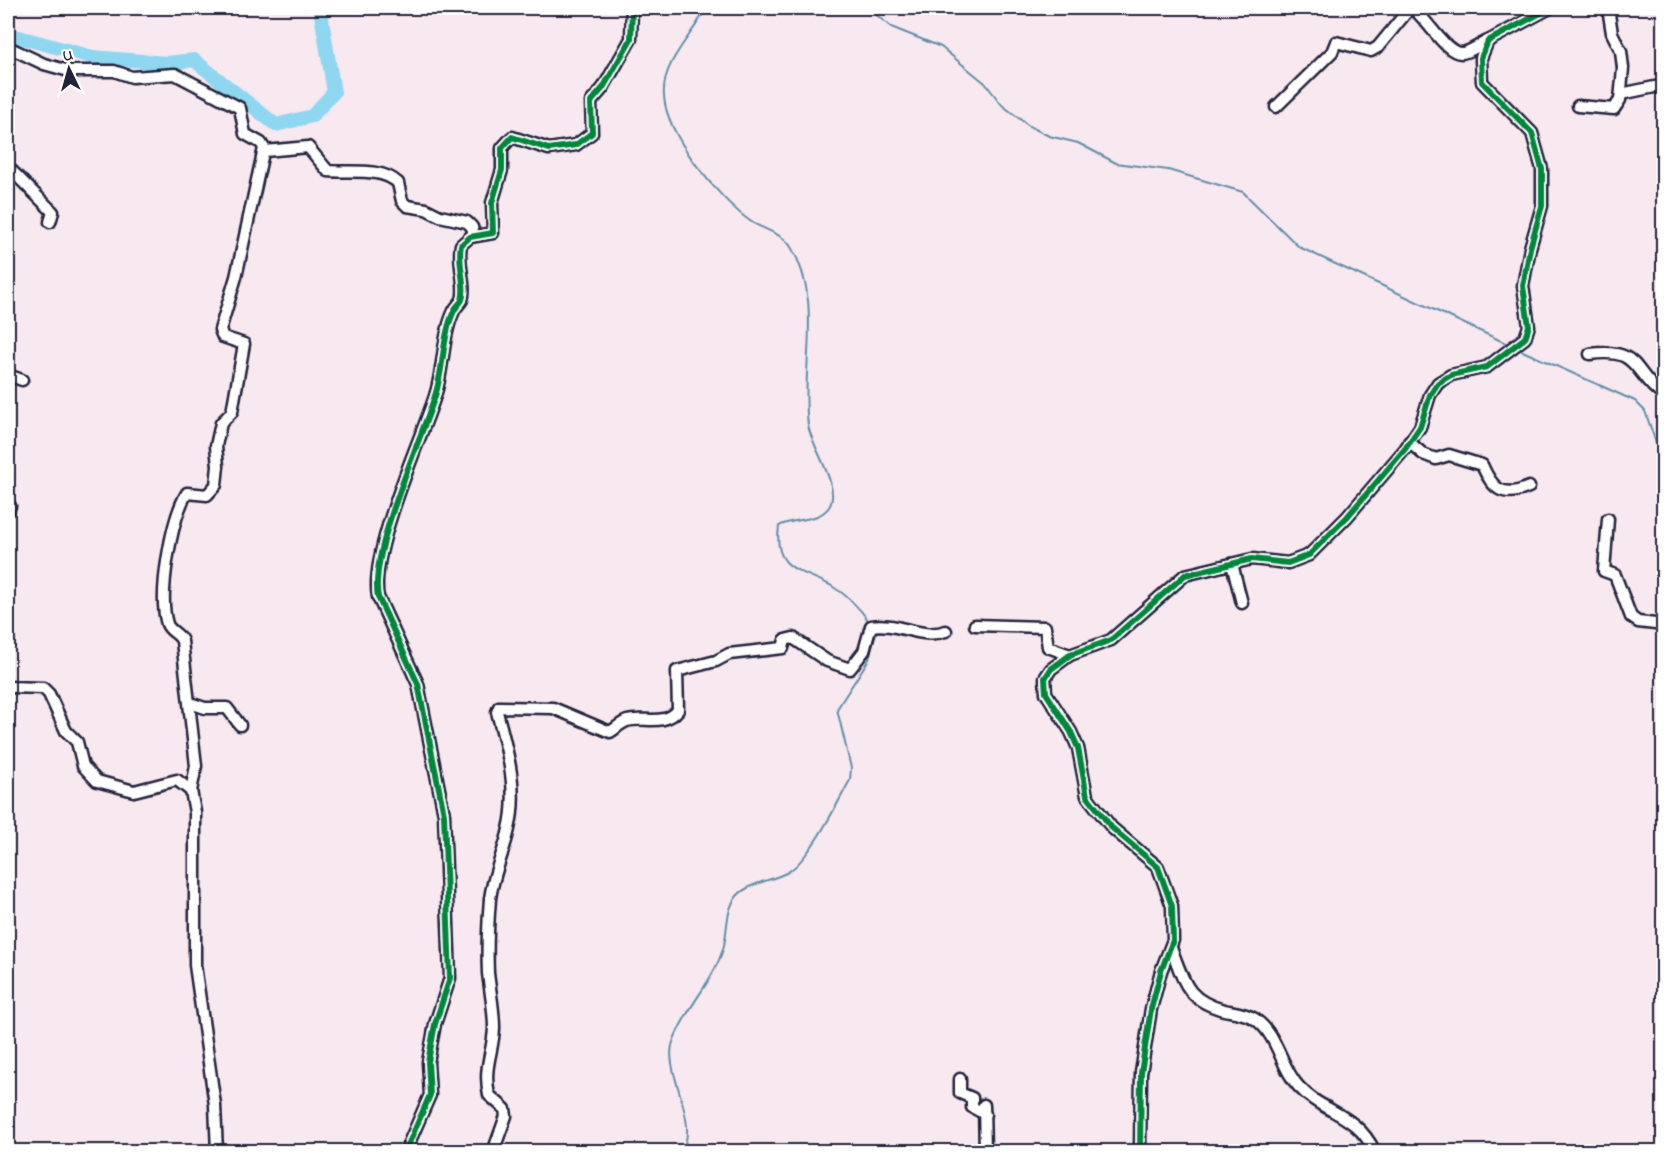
<svg xmlns="http://www.w3.org/2000/svg" width="1671" height="1159" viewBox="0 0 1671 1159" font-family="'Indie Flower',sans-serif">
<rect width="100%" height="100%" fill="#f8e8f0"/>
<filter id="ink" filterUnits="userSpaceOnUse"><feTurbulence type="fractalNoise" baseFrequency=".0167" numOctaves="2"/><feDisplacementMap in="SourceGraphic" scale="12" xChannelSelector="R" yChannelSelector="G"/><feConvolveMatrix kernelMatrix="1 2 1 2 8 2 1 2 1" color-interpolation-filters="sRGB"/></filter>
<g filter="url(#ink)">
<g fill="none" stroke-linecap="round" stroke-linejoin="round">
<!-- stream -->
<g stroke="#638fa8" stroke-width="2">
<path d="M 706,8 C 693,36 661,62 664,96 C 666,135 719,199 750,221 C 763,230 783,233 791,247 C 824,301 800,366 808,425 C 811,446 842,487 829,507 C 819,522 793,518 779,526 C 773,570 799,569 830,585 C 846,594 860,608 870,623"/>
<path d="M 790,8 L 798,14 L 821,8"/>
<path d="M 868,8 L 891,27 L 941,47 L 985,83 L 1002,105 L 1029,126 L 1049,136 L 1078,143 L 1116,163 L 1168,170 L 1243,192 L 1299,247 L 1510,345"/>
<path d="M 1518,349 L 1635,401 L 1645,411 L 1657,446 L 1664,448"/>
<path d="M 680,1152 C 703,1126 662,1070 673,1042 C 685,1009 713,982 723,949 C 728,933 725,910 737,896 C 749,883 770,881 786,873 C 808,863 838,802 850,780 L 851,768 L 837,709 L 869,659 L 875,631"/>
</g>
<!-- river -->
<path stroke="#8fd7f1" stroke-width="14" d="M 8,34 L 92,57 L 167,63 L 194,60 L 276,125 L 312,116 L 334,92 L 320,8"/>
<defs>
<g id="minor">
<path d="M 1412,8 C 1426,17 1445,53 1461,53 C 1469,53 1480,44 1488,41"/>
<path d="M 8,47 L 44,64 L 69,71 L 114,71 L 132,77 L 175,74 L 240,108 L 245,134 L 261,143 L 264,148 L 236,277 L 220,330 L 223,337 L 244,344 L 232,412 L 221,423 L 216,446 L 218,466 L 216,485 L 207,495 L 187,493 C 171,519 158,595 167,624 C 170,632 179,633 182,641 L 196,766 L 191,791"/>
<path d="M 1621,94 L 1664,85"/>
<path d="M 1578,106 L 1614,109 L 1620,100 L 1623,68 L 1621,51 L 1612,33 L 1608,8"/>
<path d="M 1276,107 L 1332,52 L 1336,42 L 1371,51 L 1378,47 L 1410,8"/>
<path d="M 265,151 L 308,147 L 328,171 C 351,173 381,167 398,183 L 402,201 L 407,206 L 426,209 L 440,216 L 467,222 L 472,227 L 474,236"/>
<path d="M 8,167 L 53,212 L 50,222"/>
<path d="M 1590,354 C 1642,347 1631,373 1664,396"/>
<path d="M 8,375 L 22,380"/>
<path d="M 1409,442 L 1423,454 L 1436,459 L 1449,455 L 1482,465 C 1492,488 1502,499 1529,487"/>
<path d="M 8,511 L 10,506"/>
<path d="M 1608,519 L 1604,571 L 1615,575 L 1631,617 L 1638,622 L 1664,625"/>
<path d="M 1232,564 L 1242,603"/>
<path d="M 975,625 L 1045,627 L 1048,647 L 1070,655"/>
<path d="M 8,687 L 43,688 L 49,694 L 66,731 L 77,742 L 83,766 L 97,781 L 134,791 L 177,780 L 191,791 L 195,812 L 195,965 L 215,1105 L 217,1152"/>
<path d="M 190,703 L 205,708 L 227,708 L 240,725"/>
<path d="M 1171,948 C 1184,980 1185,1000 1224,1010 C 1234,1012 1246,1013 1255,1019 C 1279,1036 1280,1067 1299,1087 C 1324,1114 1356,1112 1375,1152"/>
<path d="M 960,1079 L 960,1093 L 972,1098 L 972,1107 L 985,1114"/>
<path d="M 984,1105 L 985,1152"/>
<path d="M 405,1152 L 430,1095 L 428,1062 L 435,1024 L 450,978 L 444,814 L 418,684 L 378,597 C 369,552 420,442 435,396 C 444,369 442,336 454,311 C 456,306 460,304 462,300 C 467,286 457,263 461,245 L 470,237 L 493,233 L 492,203 L 502,170 L 502,148 L 512,137 L 549,149 L 576,145 L 592,133 L 591,102 L 603,88 L 631,39 L 632,8"/>
<path d="M 493,1152 L 506,1116 L 505,1109 L 489,1095 C 483,1067 493,1053 494,1028 C 494,1009 490,991 488,973 C 487,949 488,923 490,899 C 493,873 504,853 509,829 C 519,789 507,750 497,712 L 499,707 L 553,708 L 610,732 C 615,729 621,723 627,721 C 642,716 665,727 678,710 L 677,671 L 716,661 L 729,654 L 783,648 L 785,640 L 793,638 L 827,661 L 850,669 L 864,651 L 871,626 C 897,621 921,640 946,631"/>
<path d="M 1140,1152 L 1141,1073 L 1151,1009 L 1161,971 L 1173,940 L 1172,906 L 1158,867 L 1112,828 L 1087,796 L 1078,748 L 1071,732 L 1046,693 L 1045,678 L 1051,669 L 1070,655 L 1111,640 L 1185,575 L 1252,559 L 1288,563 L 1309,555 L 1347,517 L 1405,449 L 1420,427 L 1430,395 L 1438,383 L 1451,375 L 1487,367 L 1525,338 L 1529,326 L 1523,286 L 1530,248 L 1542,206 L 1542,169 L 1532,133 L 1482,82 L 1481,58 L 1488,41 L 1550,8"/>
</g>
</defs>
<!-- minor casing -->
<use href="#minor" stroke="#22223b" stroke-width="15"/>
<!-- minor -->
<use href="#minor" stroke="#fff" stroke-width="10"/>
<defs>
<g id="cycleway">
<path d="M 405,1152 L 430,1095 L 428,1062 L 435,1024 L 450,978 L 444,814 L 418,684 L 378,597 C 369,552 420,442 435,396 C 444,369 442,336 454,311 C 456,306 460,304 462,300 C 467,286 457,263 461,245 L 470,237 L 493,233 L 492,203 L 502,170 L 502,148 L 512,137 L 549,149 L 576,145 L 592,133 L 591,102 L 603,88 L 631,39 L 632,8"/>
<path d="M 1140,1152 L 1141,1073 L 1151,1009 L 1161,971 L 1173,940 L 1172,906 L 1158,867 L 1112,828 L 1087,796 L 1078,748 L 1071,732 L 1046,693 L 1045,678 L 1051,669 L 1070,655 L 1111,640 L 1185,575 L 1252,559 L 1288,563 L 1309,555 L 1347,517 L 1405,449 L 1420,427 L 1430,395 L 1438,383 L 1451,375 L 1487,367 L 1525,338 L 1529,326 L 1523,286 L 1530,248 L 1542,206 L 1542,169 L 1532,133 L 1482,82 L 1481,58 L 1488,41 L 1550,8"/>
</g>
</defs>
<!-- cycleway casing -->
<use href="#cycleway" stroke="#fff" stroke-width="10"/>
<!-- cycleway -->
<use href="#cycleway" stroke="#00873e" stroke-width="6"/>
</g>
</g>
<!-- margin -->
<rect width="1671" height="1159" fill="none" stroke="#fff" stroke-width="30"/>
<rect x="15" y="15" width="1641" height="1129" fill="none" stroke="#22223b" stroke-width="2" filter="url(#ink)"/>
<!-- north arrow -->
<g transform="translate(69 69) rotate(355)" stroke="#ffffff" stroke-width="4.5" paint-order="stroke">
<path d="M0-4.5L10 22L0 15L-10 22Z" fill="#22223b"/>
<text y="-9" font-size="16" font-weight="bold" text-anchor="middle" fill="#22223b">U</text>
</g>
</svg>
